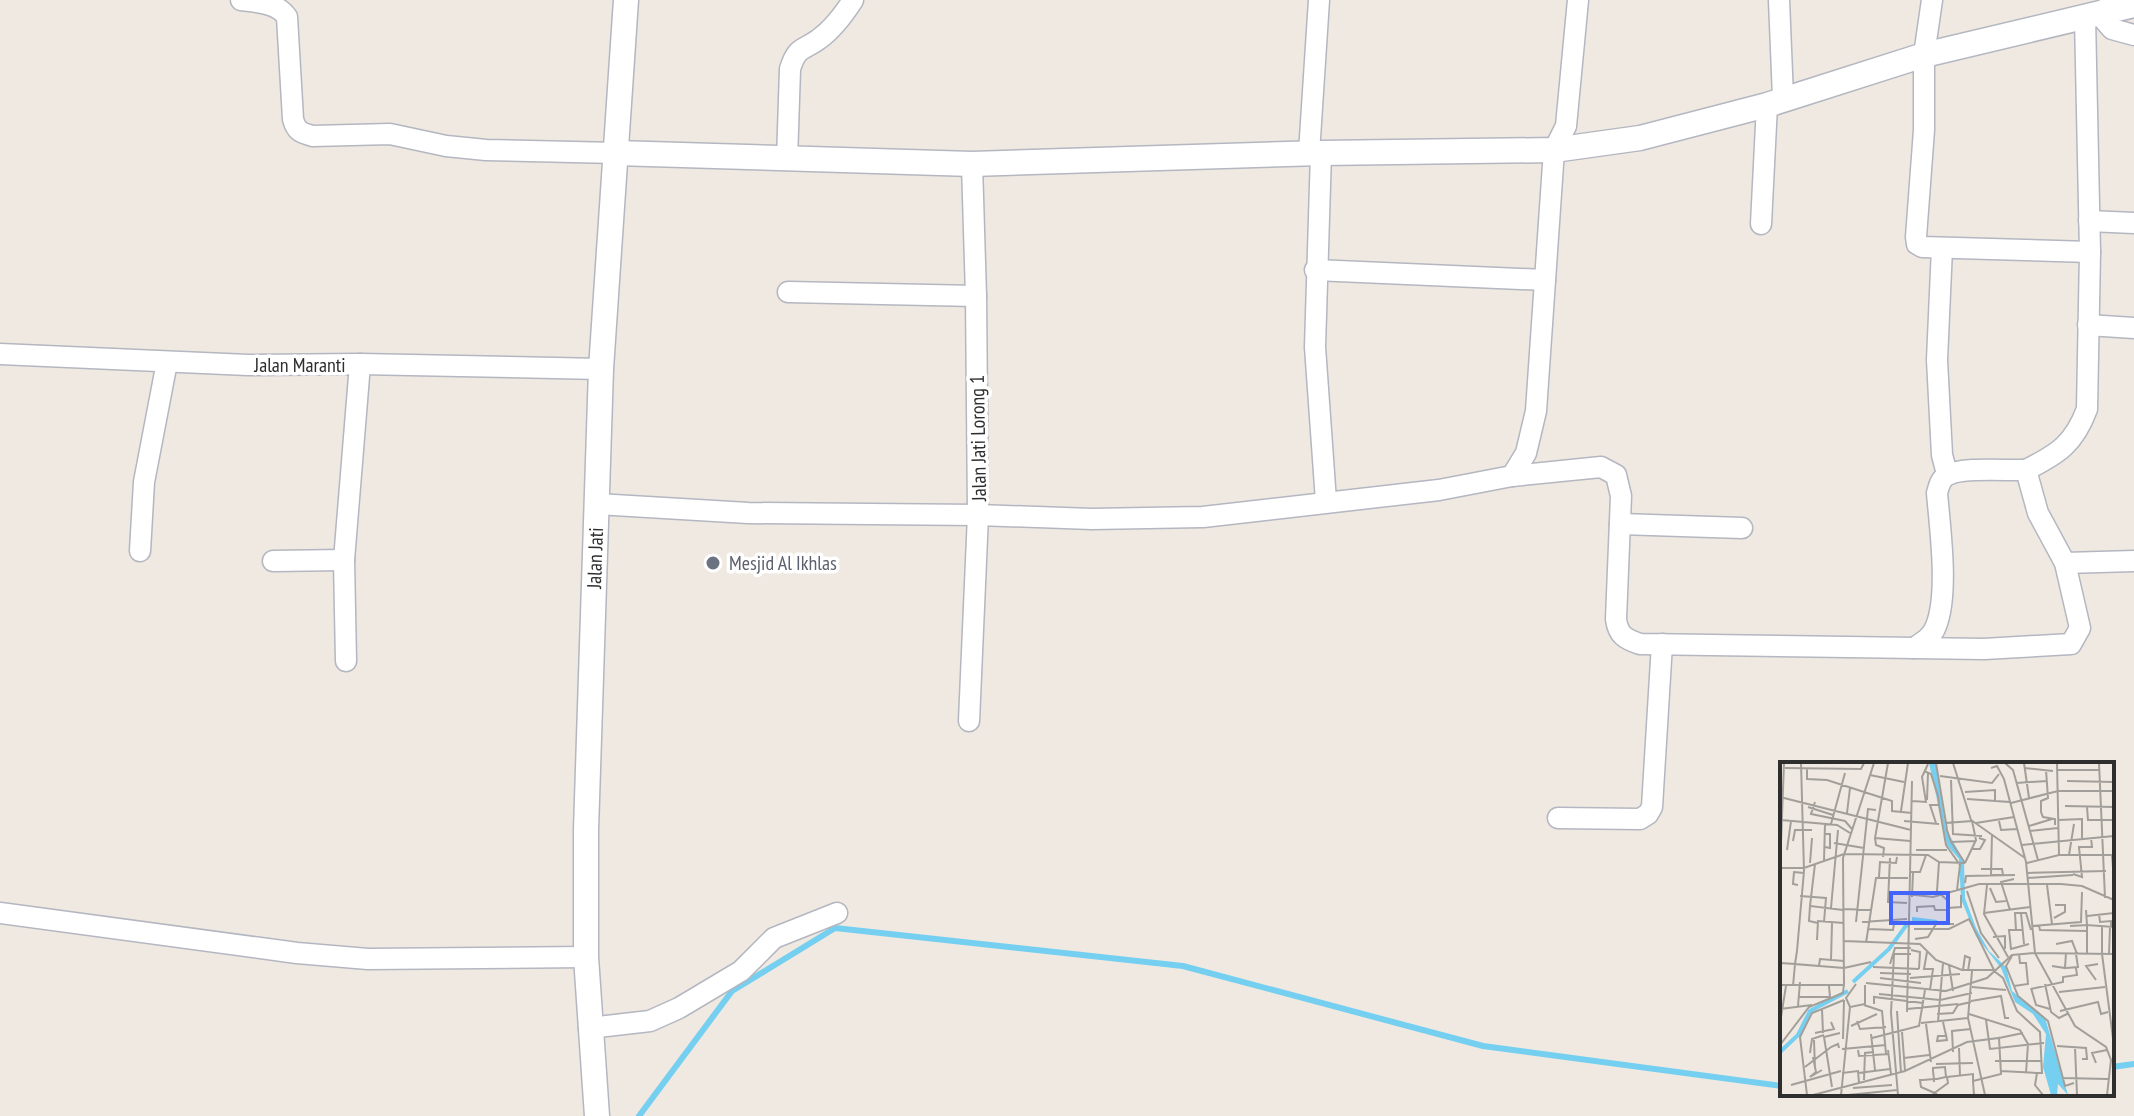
<svg xmlns="http://www.w3.org/2000/svg" width="2134" height="1116" viewBox="0 0 2134 1116" font-family="'PT Sans Narrow',sans-serif">
<rect width="100%" height="100%" fill="#efe9e1"/>
<g fill="none" stroke-linecap="round" stroke-linejoin="round">
<!-- stream -->
<g stroke="#75cff0" stroke-width="6">
<path d="M 2112,1067 L 2134,1064"/>
<path d="M 639,1116 L 732,991 L 835,928 L 1183,966 L 1483,1046 L 1782,1086"/>
</g>
<defs>
<g id="minor">
<path d="M 241,0 C 257,2 278,3 287,17 L 293,119 C 296,131 301,133 313,136 L 390,134 L 446,146 L 486,150 L 616,153"/>
<path d="M 1779,0 L 1783,98"/>
<path d="M 1932,0 L 1924,55 L 1924,130 L 1916,237 L 1917,244 L 1922,247 L 2090,252"/>
<path d="M 2110,5 L 2099,14 L 2112,29 L 2134,35"/>
<path d="M 1309,153 L 1319,0"/>
<path d="M 1321,153 L 1315,347 L 1326,501"/>
<path d="M 787,160 L 790,69 C 797,46 803,51 819,39 C 833,29 844,14 853,0"/>
<path d="M 2089,221 L 2134,223"/>
<path d="M 1761,224 L 1767,105"/>
<path d="M 1942,248 L 1937,360 L 1942,455 L 1947,474"/>
<path d="M 1315,270 L 1545,280"/>
<path d="M 788,292 L 976,296"/>
<path d="M 2088,325 L 2134,328"/>
<path d="M 0,354 L 248,365 L 360,364 L 601,369"/>
<path d="M 1512,476 L 1526,453 L 1536,411 L 1554,150 L 1566,126 L 1578,0"/>
<path d="M 597,504 L 748,513 L 978,515 L 976,296 L 972,164"/>
<path d="M 1620,524 L 1742,528"/>
<path d="M 140,551 L 144,482 L 167,362"/>
<path d="M 273,561 L 344,560"/>
<path d="M 2065,563 L 2134,561"/>
<path d="M 1914,648 C 1923,642 1932,637 1936,626 C 1949,593 1940,529 1937,493 C 1939,486 1940,480 1946,476 C 1960,466 2008,471 2026,470"/>
<path d="M 346,661 L 344,560 L 360,364"/>
<path d="M 969,721 L 978,515 L 1092,519 L 1203,517 L 1439,490 L 1512,476 L 1601,467 L 1616,475 L 1621,496 L 1616,619 C 1618,635 1625,639 1640,644 L 1984,649 L 2071,644 L 2080,628 L 2065,563 L 2038,513 L 2026,470 C 2058,454 2074,444 2087,409 L 2090,252 L 2085,17"/>
<path d="M 1558,818 L 1640,819 L 1648,814 L 1652,807 L 1662,644"/>
<path d="M 0,913 L 297,953 L 368,959 L 586,957"/>
<path d="M 589,1028 L 650,1021 L 679,1008 L 741,971 L 774,938 L 837,913"/>
</g>
<g id="tertiary">
<path d="M 616,153 L 972,164 L 1321,153 L 1554,150 L 1640,138 L 1767,105 L 1924,55 L 2134,5"/>
<path d="M 597,1116 L 586,957 L 586,830 L 601,369 L 626,0"/>
</g>
</defs>
<!-- minor casing -->
<use href="#minor" stroke="#b4b7c1" stroke-width="23"/>
<!-- tertiary casing -->
<use href="#tertiary" stroke="#b4b7c1" stroke-width="27"/>
<!-- minor -->
<use href="#minor" stroke="#fff" stroke-width="20"/>
<!-- tertiary -->
<use href="#tertiary" stroke="#fff" stroke-width="24"/>
</g>
<!-- markers -->
<circle fill="#6b7280" stroke="#fff" stroke-width="3" cx="713" cy="563" r="8"/>
<g text-anchor="middle" dominant-baseline="central" stroke-width="7" stroke-linejoin="round" paint-order="stroke">
<!-- street labels -->
<g font-size="20" fill="#2e2e2e" stroke="#fff">
<text x="300" y="365">Jalan Maranti</text>
<text transform="translate(978 438) rotate(-91)">Jalan Jati Lorong 1</text>
<text transform="translate(595 558) rotate(-88)">Jalan Jati</text>
</g>
<!-- worship labels -->
<g font-size="20" fill="#5b616d" stroke="#fff" text-anchor="start">
<text x="729" y="563">Mesjid Al Ikhlas</text>
</g>
</g>
<!-- overview -->
<g transform="translate(1780 762)">
<rect width="334" height="334" fill="#efe9e1"/>
<path d="M 149,1 L 156,1 L 166,67 L 184,99 L 185,136 L 196,166 L 209,189 L 226,205 L 232,229 L 265,256 L 288,333 L 278,322 L 277,333 L 271,333 L 263,305 L 266,272 L 253,252 L 235,240 L 221,206 L 196,174 L 181,137 L 179,97 L 167,83 Z" fill="#75cff0"/>
<path fill="none" stroke="#75cff0" stroke-width="4" d="M 132,157 L 157,160M 73,220 L 109,187 L 128,161M 0,290 L 18,273 L 30,249 L 68,229"/>
<path fill="none" stroke="#a29e99" stroke-width="2" d="M 156,1 L 166,61M 173,1 L 191,58 L 245,96M 225,1 L 233,8 L 258,98M 244,1 L 249,36M 277,1 L 279,93M 319,1 L 325,136M 5,6 L 81,7 L 84,1M 27,6 L 27,17 L 47,18 L 112,39 L 112,49 L 132,51M 211,6 L 217,4 L 224,17 L 246,100 L 255,191 L 334,192M 244,6 L 273,9M 266,8 L 268,36 L 261,39 L 261,50 L 263,55 L 275,57 L 275,63M 278,8 L 319,8M 144,9 L 151,12 L 158,34 L 159,43 L 150,43 L 156,61M 90,13 L 124,20M 160,14 L 212,21 L 219,12M 171,18 L 173,72 L 202,74M 287,19 L 334,20M 236,21 L 267,19M 185,30 L 215,28 L 215,39M 0,35 L 131,68M 187,37 L 230,40M 147,38 L 148,11M 132,39 L 146,40 L 142,15 L 148,2M 35,40 L 31,52 L 65,59 L 72,67M 231,41 L 278,29 L 334,29M 159,43 L 166,83 L 180,103 L 177,128M 285,44 L 334,45M 28,45 L 53,53M 307,45 L 308,58 L 334,58M 121,49 L 128,1M 67,51 L 70,26M 1,58 L 57,63 L 70,71M 278,58 L 302,57 L 302,76M 124,59 L 159,62M 192,59 L 166,61 L 167,68 L 171,80 L 196,79M 219,59 L 221,68 L 237,67M 196,61 L 234,55M 51,62 L 65,11M 249,64 L 272,57M 250,69 L 278,66M 212,72 L 211,113 L 223,113M 95,76 L 130,79M 13,79 L 15,68 L 32,68M 171,80 L 185,101M 54,81 L 84,86M 242,83 L 334,74M 45,85 L 50,86 L 50,72 L 45,72M 192,87 L 200,87 L 205,78 L 199,76M 7,88 L 11,59M 136,88 L 167,88M 289,93 L 294,62M 332,93 L 334,118M 103,95 L 104,86 L 96,83 L 95,76 L 108,1M 110,96 L 108,140 L 127,141M 44,99 L 45,61M 159,100 L 157,129 L 167,138M 30,101 L 32,76M 185,101 L 196,78 L 192,59M 247,101 L 279,93 L 334,93M 35,102 L 30,144 L 63,148M 0,106 L 24,106 L 64,92 L 148,93 L 159,100 L 185,101M 0,107 L 4,1M 201,107 L 222,107 L 223,113M 130,110 L 140,110 L 146,93M 247,111 L 326,109M 293,112 L 302,115 L 299,85 L 312,85 L 311,76M 99,115 L 100,100 L 116,101 L 117,95M 248,116 L 293,113M 185,121 L 186,114 L 235,113M 18,123 L 13,122 L 14,110 L 24,111M 207,123 L 204,152 L 228,195M 267,123 L 272,162M 210,126 L 216,140 L 226,139M 187,129 L 201,171 L 219,196M 108,130 L 153,135 L 199,122 L 281,122 L 302,124 L 334,138M 20,134 L 46,136 L 44,160M 132,135 L 133,110M 30,144 L 29,159 L 38,161M 51,146 L 58,68M 167,146 L 181,145 L 181,133M 63,147 L 92,148M 230,148 L 221,120 L 234,117M 137,150 L 137,145 L 154,144 L 155,148 L 167,148 L 167,138M 204,151 L 250,145M 241,151 L 244,182M 319,152 L 320,160 L 331,159 L 331,165M 307,154 L 334,151M 274,156 L 285,150 L 285,143 L 275,143M 76,160 L 88,47 L 96,48M 82,160 L 127,157M 252,164 L 301,160 L 302,130M 259,164 L 260,168 L 307,169M 290,164 L 307,163 L 306,148M 322,165 L 322,191M 88,167 L 113,168 L 114,162M 236,168 L 235,151 L 246,151 L 251,168M 242,168 L 229,168 L 231,187 L 249,182M 213,175 L 225,174 L 225,187M 135,177 L 148,175 L 156,162 L 174,162M 37,178 L 38,159 L 64,161M 64,179 L 140,182 L 156,198 L 182,208 L 214,208 L 189,157 L 169,167 L 134,167M 86,181 L 96,116 L 128,116M 276,182 L 292,179 L 297,192M 131,188 L 140,190 L 139,207M 17,189 L 24,109 L 21,1M 17,189 L 15,202 L 64,206 L 91,200M 147,190 L 144,207 L 153,207 L 150,228M 307,191 L 307,163 L 334,165M 322,192 L 334,284M 329,192 L 330,165M 232,194 L 226,204 L 238,234 L 268,259 L 285,324 L 294,321M 51,198 L 52,161M 0,201 L 15,202 L 13,224M 110,202 L 115,186 L 131,186M 169,203 L 173,229M 39,204 L 40,197 L 64,199M 272,204 L 285,206 L 286,191M 93,205 L 139,207M 286,206 L 298,205 L 296,192M 183,208 L 185,194 L 190,196 L 188,209M 192,209 L 188,256 L 205,333M 214,209 L 223,216 L 237,249 L 260,270 L 262,311 L 257,311 L 255,323 L 263,333M 100,211 L 131,212M 100,216 L 141,221M 130,216 L 180,212M 316,218 L 306,204 L 318,202M 86,221 L 166,229 L 207,216 L 232,193 L 255,191 L 295,264 L 326,285 L 331,298 L 327,333M 64,222 L 63,96 L 94,1M 265,222 L 271,250 L 279,256 L 289,251M 0,223 L 64,223M 234,224 L 248,222 L 246,201 L 240,201 L 239,192M 192,225 L 226,228M 251,226 L 256,243 L 270,247M 251,227 L 283,220 L 283,215 L 297,213 L 296,206M 279,230 L 325,225M 99,232 L 160,238 L 192,231M 18,235 L 50,235 L 49,224M 191,239 L 221,234 L 225,256 L 229,256M 94,242 L 94,235 L 143,241M 84,243 L 102,249 L 106,292M 18,244 L 20,220M 70,245 L 66,236 L 76,222M 0,247 L 32,243M 42,247 L 43,271M 127,247 L 178,242M 117,249 L 121,311M 280,249 L 318,240 L 321,252 L 328,250M 127,250 L 132,19M 157,252 L 173,251 L 178,243 L 191,240M 189,252 L 240,268 L 248,282 L 246,311M 206,258 L 210,287 L 264,281M 77,259 L 80,267 L 106,265M 158,260 L 163,201M 163,260 L 165,269 L 166,273 L 167,278 L 157,279 L 158,274 L 166,274M 0,261 L 6,224M 141,261 L 188,256M 146,262 L 151,300M 71,264 L 97,252M 122,270 L 125,309 L 187,280 L 219,276 L 221,312 L 193,319 L 194,333M 35,271 L 54,267 L 51,260M 91,272 L 95,308M 92,276 L 139,264 L 145,228M 219,276 L 243,271M 63,277 L 64,238M 34,278 L 35,307M 0,283 L 29,245 L 63,231 L 64,222M 277,284 L 306,286 L 307,297 L 302,297M 295,285 L 297,333M 179,286 L 180,314M 62,287 L 106,283M 78,288 L 79,294 L 109,292M 108,288 L 111,312M 173,290 L 172,269 L 191,267M 30,291 L 32,277 L 44,273M 33,295 L 36,310 L 30,315 L 42,308M 124,296 L 149,293M 215,299 L 261,299M 316,301 L 312,291 L 327,288M 156,302 L 193,301M 25,305 L 51,285 L 58,282 L 59,286M 221,309 L 257,311M 62,311 L 78,309 L 79,321M 78,311 L 110,307M 167,315 L 193,312 L 193,319M 282,316 L 328,317M 84,318 L 85,291 L 94,290M 154,320 L 154,317 L 153,309 L 153,306 L 165,305 L 166,315 L 157,317 L 154,317 L 143,318 L 140,318 L 141,325 L 157,332M 11,323 L 61,309M 52,325 L 44,275 L 60,271M 73,326 L 112,323M 153,332 L 168,321 L 167,315M 27,333 L 20,275 L 32,251 L 64,238M 33,333 L 125,309M 61,333 L 70,245 L 85,242 L 85,223M 68,333 L 117,328M 118,333 L 111,251 L 114,192 L 131,192"/>
<path fill="#4264fb" fill-opacity="0.15" stroke="#4264fb" stroke-width="4" d="M 111,131 L 168,131 L 168,161 L 111,161 Z"/>
<rect width="334" height="334" fill="none" stroke="#2e2e2e" stroke-width="4"/>
</g>
</svg>
